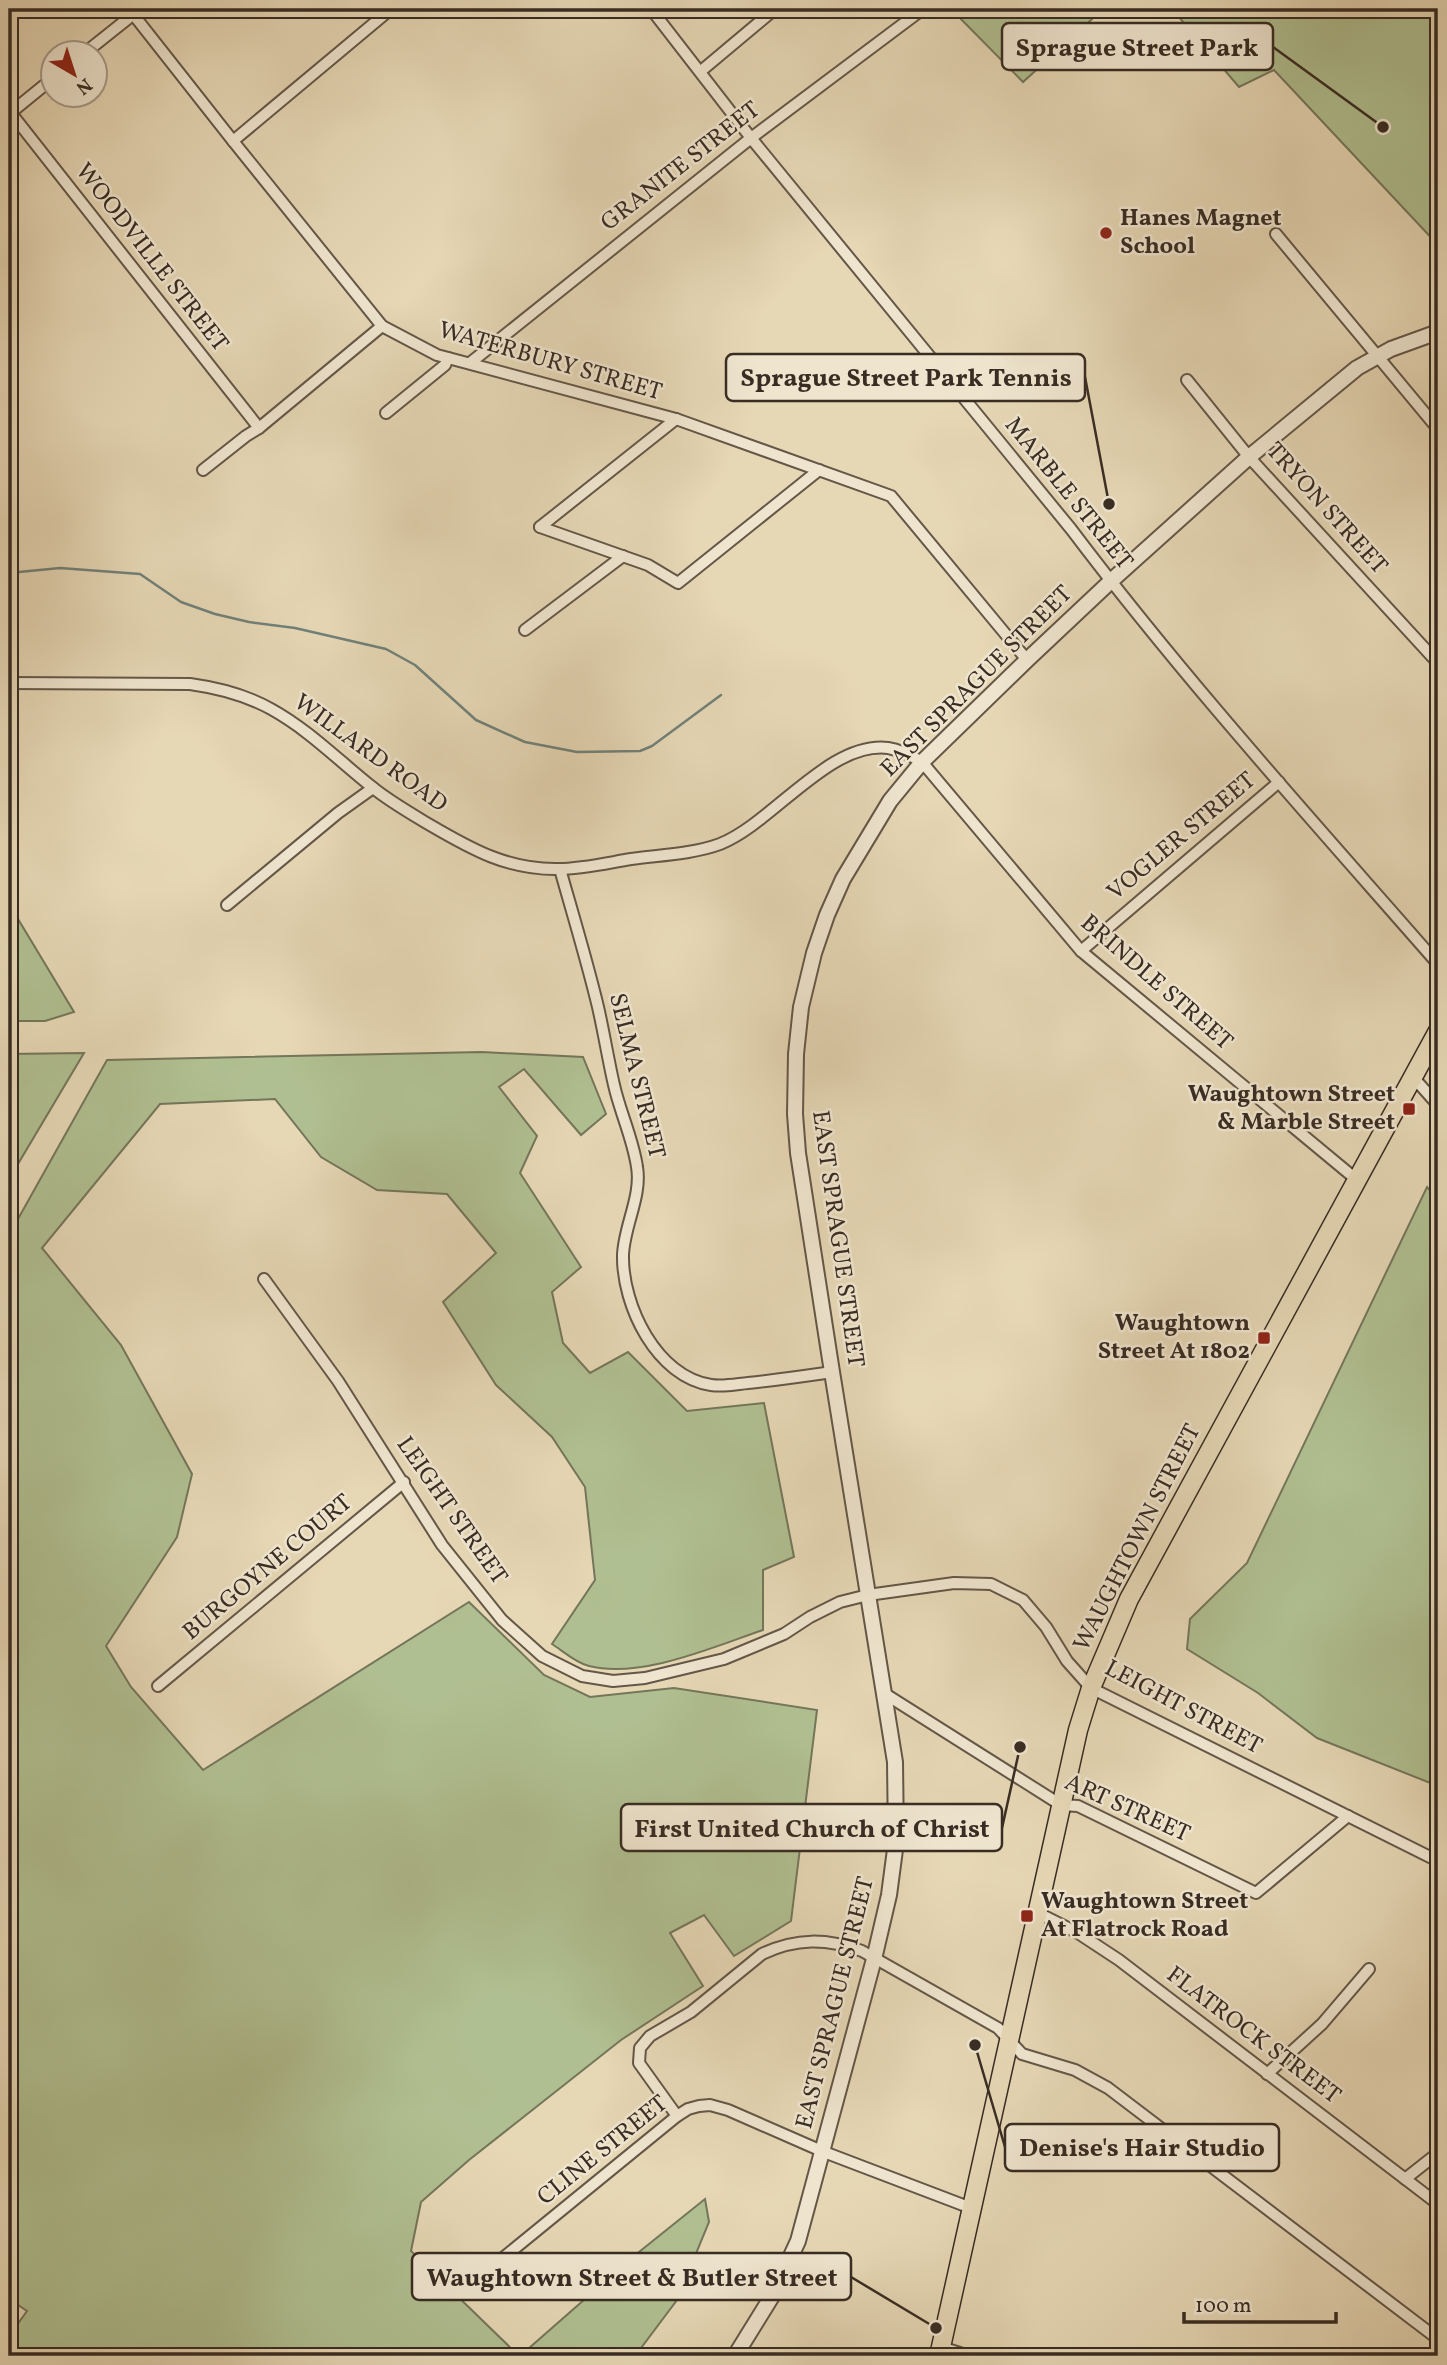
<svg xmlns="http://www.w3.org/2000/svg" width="1447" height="2365" viewBox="0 0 1447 2365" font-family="Vollkorn,serif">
<rect width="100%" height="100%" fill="#e6d7b5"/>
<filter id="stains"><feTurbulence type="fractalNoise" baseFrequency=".00286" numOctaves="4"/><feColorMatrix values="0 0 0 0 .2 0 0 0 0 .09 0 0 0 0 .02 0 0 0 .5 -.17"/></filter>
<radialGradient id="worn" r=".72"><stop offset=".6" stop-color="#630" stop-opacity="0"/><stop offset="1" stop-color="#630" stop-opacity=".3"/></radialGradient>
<!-- green -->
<g fill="#b0bf91" stroke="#74765a" stroke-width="2">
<path d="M 951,9 L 1103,9 L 1023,82 Z"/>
<path d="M 1172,9 L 1438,9 L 1438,245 L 1274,70 L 1239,87 Z"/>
<path d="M 9,904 L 74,1012 L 45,1021 L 9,1021 Z"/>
<path d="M 482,1052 L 583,1057 L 606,1114 L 581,1135 L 524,1069 L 499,1087 L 537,1136 L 520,1173 L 581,1267 L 552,1292 L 563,1343 L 590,1373 L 628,1352 L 687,1411 L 764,1403 L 794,1557 L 763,1570 L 763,1630 C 713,1647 641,1679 589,1666 C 576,1663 563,1651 552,1644 L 595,1580 L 585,1487 L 552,1437 L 496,1385 L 443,1302 L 496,1253 L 447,1194 L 377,1190 L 321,1157 L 275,1099 L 160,1104 L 42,1248 L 121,1345 L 192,1474 L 177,1537 L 106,1646 L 131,1687 L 203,1770 L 469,1602 L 544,1675 L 590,1697 L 674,1688 L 817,1710 L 791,1921 L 734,1956 L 704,1915 L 670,1933 L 703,1986 L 621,2040 L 469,2160 L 421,2202 L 411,2251 L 519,2356 L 9,2356 L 9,2336 L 27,2311 L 9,2299 L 9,1235 L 107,1060 Z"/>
<path d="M 84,1053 L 9,1179 L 9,1054 Z"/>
<path d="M 1427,1187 L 1438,1200 L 1438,1786 L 1317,1738 L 1258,1693 L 1187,1649 L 1190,1619 L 1247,1563 Z"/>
<path d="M 705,2199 L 709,2222 L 677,2300 L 635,2356 L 520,2356 L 634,2256 Z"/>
</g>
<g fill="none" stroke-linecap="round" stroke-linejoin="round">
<!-- stream -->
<path stroke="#718179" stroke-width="2.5" d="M 9,573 L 60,568 L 140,574 L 181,602 L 215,614 L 249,622 L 295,628 L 386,649 L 415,665 L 476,720 L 525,742 L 577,752 L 640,751 L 652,746 L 721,695"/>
<defs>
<g id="minor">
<path d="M 129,9 L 233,141 L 382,326 L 437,355 L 676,419 L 891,496 L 1027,660"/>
<path d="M 651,9 L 751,138 L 1071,529 C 1185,680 1313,821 1438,964"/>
<path d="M 86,52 L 140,9"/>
<path d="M 701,71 L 775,9"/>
<path d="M 11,113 L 259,428"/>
<path d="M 9,114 L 52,79"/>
<path d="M 233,141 L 391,9"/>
<path d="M 1276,234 L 1438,429"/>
<path d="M 470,363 L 751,138 L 923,9"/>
<path d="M 1187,380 L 1249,457 L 1438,663"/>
<path d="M 386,413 L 445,365 L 448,358"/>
<path d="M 203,470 L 246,436 L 259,428 L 382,326"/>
<path d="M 540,527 L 648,565 L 678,583 L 819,470"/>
<path d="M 540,527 L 676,419"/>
<path d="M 525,630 L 623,556"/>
<path d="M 9,683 L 190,684 C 219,688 246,695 271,709 C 309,730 338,760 372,787 C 389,801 410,813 430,825 C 471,849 508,870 558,869 C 582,869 607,863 631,859 C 660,855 693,854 720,844 C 773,823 829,741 888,748 C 901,750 912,756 922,762 L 1081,951 L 1357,1180"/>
<path d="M 560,869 C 573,915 587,961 598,1007 C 604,1033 608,1059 614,1085 C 620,1112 633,1139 637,1167 C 642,1196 624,1226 623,1255 C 622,1306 657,1377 711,1385 C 723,1387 737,1384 748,1383 C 777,1380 804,1376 832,1372"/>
<path d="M 227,905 L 338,813 L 373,788"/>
<path d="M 1081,951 L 1279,782"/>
<path d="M 1413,1077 L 1438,1105"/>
<path d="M 264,1279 L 338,1381 L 442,1545 L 502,1620 L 542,1656 L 582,1676 L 613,1681 L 645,1678 L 724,1659 L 784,1634 L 810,1617 L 840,1602 L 868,1595 L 954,1583 L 991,1584 L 1023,1600 L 1046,1627 L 1067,1661 L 1091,1688 L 1438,1861"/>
<path d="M 158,1686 L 404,1482"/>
<path d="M 882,1692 L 1061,1805 L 1078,1806 L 1256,1893 L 1348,1816"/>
<path d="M 1036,1912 L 1078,1933 L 1119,1960 L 1438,2204"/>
<path d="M 1267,2074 L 1322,2024 L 1369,1969"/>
<path d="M 677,2116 L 639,2063 L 640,2048 L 650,2036 L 691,2012 L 762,1954 C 796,1938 826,1938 862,1951 L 998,2028 L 1022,2054 L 1075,2070 L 1108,2088 L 1438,2339"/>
<path d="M 1405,2179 L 1438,2153"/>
<path d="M 461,2287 L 498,2262 L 677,2116 L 688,2109 L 699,2106 L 710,2105 L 728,2110 L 824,2152 L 971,2208"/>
<path d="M 941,2347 L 969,2356"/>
</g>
<path id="tertiary" d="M 735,2356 L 774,2293 L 798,2241 L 874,1959 L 889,1895 L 896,1842 L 895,1762 L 832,1372 L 798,1153 L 795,1114 L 796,1054 L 801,1007 L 814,953 L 827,915 L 843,879 L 890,801 L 922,762 L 1027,660 L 1111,581 L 1249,457 L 1357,368 L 1391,349 L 1438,332"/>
<path id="primary" d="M 939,2356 L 1078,1730 L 1091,1688 L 1129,1599 L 1438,1031"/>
</defs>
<!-- minor casing -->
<use href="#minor" stroke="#645748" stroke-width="14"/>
<!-- tertiary casing -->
<use href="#tertiary" stroke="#645748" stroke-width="18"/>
<!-- primary casing -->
<use href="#primary" stroke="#382c23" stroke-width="21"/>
<!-- minor -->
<use href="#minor" stroke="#efe5cf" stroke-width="10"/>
<!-- tertiary -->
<use href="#tertiary" stroke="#efe5cf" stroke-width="14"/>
<!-- primary -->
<use href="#primary" stroke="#e6d7b5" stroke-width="18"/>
</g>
<!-- markers -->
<g fill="#8f2418" stroke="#efe5cf" stroke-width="2.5">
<circle cx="1106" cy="233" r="7"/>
<rect x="1402" y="1102" width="14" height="14" rx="3.5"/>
<rect x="1257" y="1331" width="14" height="14" rx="3.5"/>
<rect x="1020" y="1909" width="14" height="14" rx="3.5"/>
</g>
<g text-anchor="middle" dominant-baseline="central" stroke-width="5" stroke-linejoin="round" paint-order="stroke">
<!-- street labels -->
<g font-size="24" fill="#382c23" stroke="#efe5cf">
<text transform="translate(681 167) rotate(-38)">GRANITE STREET</text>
<text transform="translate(151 258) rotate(52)">WOODVILLE STREET</text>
<text transform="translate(550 362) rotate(16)">WATERBURY STREET</text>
<text transform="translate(1068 494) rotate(51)">MARBLE STREET</text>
<text transform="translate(1326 509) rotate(48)">TRYON STREET</text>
<text transform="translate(977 682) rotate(-45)">EAST SPRAGUE STREET</text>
<text transform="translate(370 754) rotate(36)">WILLARD ROAD</text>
<text transform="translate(1182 837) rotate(-40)">VOGLER STREET</text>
<text transform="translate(1156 983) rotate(41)">BRINDLE STREET</text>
<text transform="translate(636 1076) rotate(76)">SELMA STREET</text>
<text transform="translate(837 1239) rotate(82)">EAST SPRAGUE STREET</text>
<text transform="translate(451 1511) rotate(55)">LEIGHT STREET</text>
<text transform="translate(1138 1538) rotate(-63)">WAUGHTOWN STREET</text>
<text transform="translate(268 1568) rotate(-40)">BURGOYNE COURT</text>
<text transform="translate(1183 1708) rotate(28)">LEIGHT STREET</text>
<text transform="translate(1127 1809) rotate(24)">ART STREET</text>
<text transform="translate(836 2003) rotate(-76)">EAST SPRAGUE STREET</text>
<text transform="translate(1253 2036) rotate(37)">FLATROCK STREET</text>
<text transform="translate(603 2151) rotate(-39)">CLINE STREET</text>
</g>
<!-- poi labels -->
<g font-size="24" font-weight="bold" fill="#382c23" stroke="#efe5cf" text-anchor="start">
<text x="1120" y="219">Hanes Magnet<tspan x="1120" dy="28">School</tspan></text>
<text x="1395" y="1095" text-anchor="end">Waughtown Street<tspan x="1395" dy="28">&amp; Marble Street</tspan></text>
<text x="1250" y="1324" text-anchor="end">Waughtown<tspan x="1250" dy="28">Street At 1802</tspan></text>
<text x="1041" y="1902">Waughtown Street<tspan x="1041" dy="28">At Flatrock Road</tspan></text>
</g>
</g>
<!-- callouts -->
<path fill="none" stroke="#382c23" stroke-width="2.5" d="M1383 127L1273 47M1109 504L1085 377M1020 1747L1002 1828M975 2045L1005 2147M936 2328L851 2277"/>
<g fill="#382c23" stroke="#efe5cf" stroke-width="2.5">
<circle cx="1383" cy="127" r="7"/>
<circle cx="1109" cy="504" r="7"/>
<circle cx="1020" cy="1747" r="7"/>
<circle cx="975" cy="2045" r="7"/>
<circle cx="936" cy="2328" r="7"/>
</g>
<g fill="#efe5cf" stroke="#382c23" stroke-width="2.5">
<rect x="1002" y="23" width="271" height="47" rx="7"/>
<rect x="726" y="354" width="359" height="47" rx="7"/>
<rect x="621" y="1804" width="381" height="47" rx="7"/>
<rect x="1005" y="2124" width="274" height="47" rx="7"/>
<rect x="412" y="2253" width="439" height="47" rx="7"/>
</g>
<g font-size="26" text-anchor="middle" font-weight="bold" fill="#382c23">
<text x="1137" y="56">Sprague Street Park</text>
<text x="906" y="386">Sprague Street Park Tennis</text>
<text x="812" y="1837">First United Church of Christ</text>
<text x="1142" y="2156">Denise's Hair Studio</text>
<text x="632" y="2286">Waughtown Street &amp; Butler Street</text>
</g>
<!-- margin -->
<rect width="1447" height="2365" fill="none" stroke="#e6d7b5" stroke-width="35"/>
<rect x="10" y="10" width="1426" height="2344" fill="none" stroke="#382c23" stroke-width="3.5"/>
<rect x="18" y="18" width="1412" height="2330" fill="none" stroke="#382c23" stroke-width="2"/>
<!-- north arrow -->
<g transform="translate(74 74) rotate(141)"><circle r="33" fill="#efe5cf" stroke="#a69b8a" stroke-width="2"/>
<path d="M0-5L12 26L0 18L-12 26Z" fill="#8f2418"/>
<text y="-10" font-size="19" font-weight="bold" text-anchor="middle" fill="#382c23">N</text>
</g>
<!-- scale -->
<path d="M1184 2312v10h152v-10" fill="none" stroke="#382c23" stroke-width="3.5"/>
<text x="1195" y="2312" font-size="21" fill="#382c23" stroke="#efe5cf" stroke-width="5" paint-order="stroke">100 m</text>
<rect width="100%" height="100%" filter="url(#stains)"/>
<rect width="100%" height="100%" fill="url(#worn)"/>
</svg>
